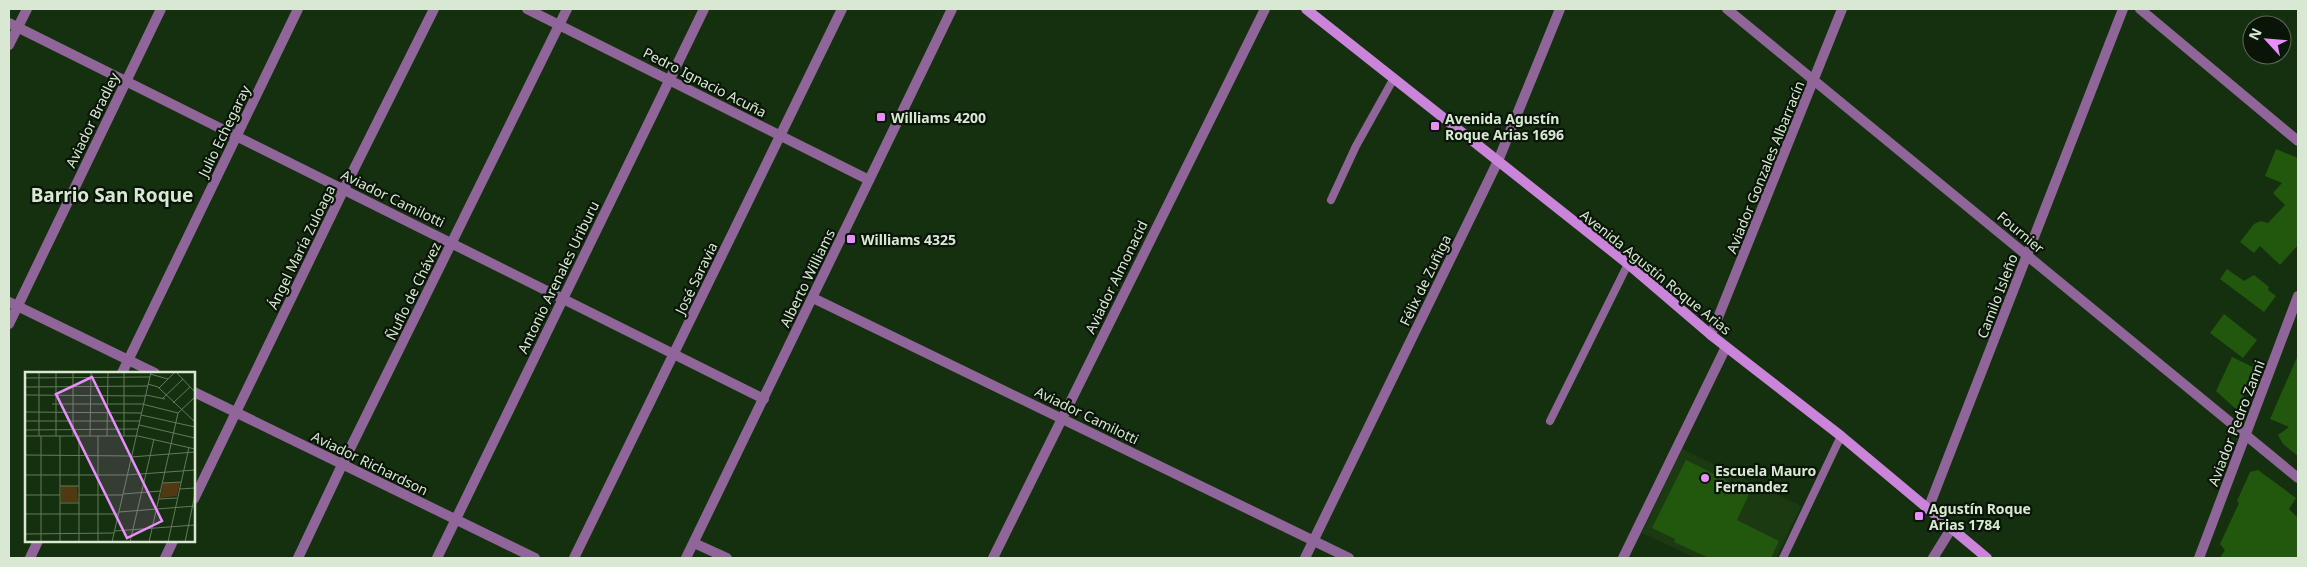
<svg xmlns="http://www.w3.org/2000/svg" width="2307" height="567" viewBox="0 0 2307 567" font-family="'Noto Sans',sans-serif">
<rect width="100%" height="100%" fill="#15300e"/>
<!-- built -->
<path fill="#1b3a12" d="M 1682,449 L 1801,506 L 1776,558 L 1696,558 L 1642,533 Z"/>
<!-- building -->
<g fill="#21580e">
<path d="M 2276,149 L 2298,158 L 2298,245 L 2280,265 L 2260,246 L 2254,253 L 2240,242 L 2254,224 L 2261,221 L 2268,223 L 2285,205 L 2273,193 L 2282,183 L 2265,176 Z"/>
<path d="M 2227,269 L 2244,281 L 2254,275 L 2269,287 L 2268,290 L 2276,296 L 2264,312 L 2220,279 Z"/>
<path d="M 2224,314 L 2257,340 L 2243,358 L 2210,333 Z"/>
<path d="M 2298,355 L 2298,456 L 2283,444 L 2278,435 L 2289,427 L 2270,419 Z"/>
<path d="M 2232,357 L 2257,369 L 2237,410 L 2216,391 Z"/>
<path d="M 1686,460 L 1750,492 L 1737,520 L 1779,541 L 1771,558 L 1709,558 L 1674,542 L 1675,539 L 1652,528 Z"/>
<path d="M 2258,470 L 2296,498 L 2289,509 L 2298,518 L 2298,558 L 2220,558 L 2225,550 L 2220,544 L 2239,503 L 2237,501 L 2250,472 Z"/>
</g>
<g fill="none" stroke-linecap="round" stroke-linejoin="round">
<!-- lane -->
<g stroke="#8f659a" stroke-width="8">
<path d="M 1331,200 L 1356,146 L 1394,78"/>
<path d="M 1550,421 L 1628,264"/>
<path d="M 1783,558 L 1841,436"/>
</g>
<!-- street -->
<g stroke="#8f659a" stroke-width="10">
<path d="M 527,9 L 869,180"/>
<path d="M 1727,9 L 2298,478"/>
<path d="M 2140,9 L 2298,141"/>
<path d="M 9,23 L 764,399"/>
<path d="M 9,45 L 27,9"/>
<path d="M 813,298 L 1349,558"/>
<path d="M 9,302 L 155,373"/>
<path d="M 9,324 L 161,9"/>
<path d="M 1711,335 L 1842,9"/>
<path d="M 122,373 L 298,9"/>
<path d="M 194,392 L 535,558"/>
<path d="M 194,499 L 344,189 L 434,9"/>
<path d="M 1928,509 L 2123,9"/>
<path d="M 694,543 L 727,558"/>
<path d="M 30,558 L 38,541"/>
<path d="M 165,558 L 173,541"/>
<path d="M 298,558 L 342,465 L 567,9"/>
<path d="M 437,558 L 704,9"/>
<path d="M 574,558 L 842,9"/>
<path d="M 686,558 L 952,9"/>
<path d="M 993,558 L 1265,9"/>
<path d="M 1305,558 L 1498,161 L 1560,9"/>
<path d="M 1623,558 L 1726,347"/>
<path d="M 1933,558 L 1951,529"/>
<path d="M 2199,558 L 2298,296"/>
</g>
<!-- secondary -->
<path stroke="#ca85db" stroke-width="10" d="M 1306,9 L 1628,264 L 1711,335 L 1841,436 L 1987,558"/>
</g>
<!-- markers -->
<g fill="#e88eff" stroke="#091506" stroke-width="2">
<rect x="876" y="112" width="10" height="10" rx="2.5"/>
<rect x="1430" y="121" width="10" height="10" rx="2.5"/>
<rect x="846" y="234" width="10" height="10" rx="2.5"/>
<circle cx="1705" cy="478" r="5"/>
<rect x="1914" y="511" width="10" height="10" rx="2.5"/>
</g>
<g text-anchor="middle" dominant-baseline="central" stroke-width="4.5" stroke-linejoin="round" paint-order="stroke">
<!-- street labels -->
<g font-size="14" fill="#d8e8d3" stroke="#091506">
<text transform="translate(705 82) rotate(27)">Pedro Ignacio Acuña</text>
<text transform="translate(92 120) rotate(-64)">Aviador Bradley</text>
<text transform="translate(224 131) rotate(-64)">Julio Echegaray</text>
<text transform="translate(1765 167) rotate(-68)">Aviador Gonzales Albarracín</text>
<text transform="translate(393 198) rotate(26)">Aviador Camilotti</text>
<text transform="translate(2021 232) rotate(40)">Fournier</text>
<text transform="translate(301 247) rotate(-64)">Ángel María Zuloaga</text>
<text transform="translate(1656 272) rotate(39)">Avenida Agustín Roque Arias</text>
<text transform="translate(558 277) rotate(-64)">Antonio Arenales Uriburu</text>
<text transform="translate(1116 277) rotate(-64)">Aviador Almonacid</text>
<text transform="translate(696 278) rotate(-64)">José Saravia</text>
<text transform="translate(807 278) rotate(-64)">Alberto Williams</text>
<text transform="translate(1425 280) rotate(-64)">Félix de Zuñiga</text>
<text transform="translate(413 291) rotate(-64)">Ñuflo de Chávez</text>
<text transform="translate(1997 296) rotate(-69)">Camilo Isleño</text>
<text transform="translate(1087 415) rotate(26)">Aviador Camilotti</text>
<text transform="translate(2236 423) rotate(-69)">Aviador Pedro Zanni</text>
<text transform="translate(370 463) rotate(26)">Aviador Richardson</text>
</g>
<!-- poi labels -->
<g font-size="14" font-weight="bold" fill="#d8e8d3" stroke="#091506" text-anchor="start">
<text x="891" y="117">Williams 4200</text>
<text x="1445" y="118">Avenida Agustín<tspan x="1445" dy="16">Roque Arias 1696</tspan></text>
<text x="861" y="239">Williams 4325</text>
<text x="1715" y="470">Escuela Mauro<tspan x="1715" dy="16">Fernandez</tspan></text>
<text x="1929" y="508">Agustín Roque<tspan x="1929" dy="16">Arias 1784</tspan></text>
</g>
<!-- district labels -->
<g font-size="19" font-weight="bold" fill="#d8e8d3" stroke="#091506">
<text x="112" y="195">Barrio San Roque</text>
</g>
</g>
<!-- overview -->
<g transform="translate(25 372)">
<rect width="170" height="170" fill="#15300e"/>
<path d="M 155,110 L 152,124 L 135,126 L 138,111 ZM 36,114 L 52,114 L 53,130 L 36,130 Z" fill="#513a11"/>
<path fill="none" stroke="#637a5d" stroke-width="1" d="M 151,0 L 170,20M 125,2 L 143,7M 0,6 L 125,5M 123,12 L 133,15 L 170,50M 0,15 L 123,14M 134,16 L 150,0M 0,23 L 120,24M 121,23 L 140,27M 138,26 L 158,7M 148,31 L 165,15M 27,32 L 117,32 L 153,41M 0,40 L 116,41M 153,41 L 170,25M 116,43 L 170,55M 0,49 L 115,49M 114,53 L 170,66M 0,58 L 113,57M 0,64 L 113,64 L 170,77M 14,64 L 14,0M 16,64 L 16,170M 31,64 L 31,0M 35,64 L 35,170M 48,64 L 48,0M 54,64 L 54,170M 65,64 L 66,0M 73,64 L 73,170M 82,64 L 83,0M 99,64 L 99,0M 0,83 L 107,84M 106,85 L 170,80M 0,103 L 102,103 L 170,98M 138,111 L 156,110M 35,114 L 54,114M 154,117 L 170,116M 98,122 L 136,119M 0,123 L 35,123M 54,123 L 98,123M 134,127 L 152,126M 35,131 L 54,131M 94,140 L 170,134M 0,142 L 93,142M 90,159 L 170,153M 0,162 L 89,161M 87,170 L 126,0M 105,170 L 129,67M 124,170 L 153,41M 143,170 L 164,75M 160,170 L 170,122"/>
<path fill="#e88eff" fill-opacity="0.15" stroke="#e88eff" stroke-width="2.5" d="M 67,5 L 137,149 L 102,166 L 31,22 Z"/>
<rect width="170" height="170" fill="none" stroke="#d8e8d3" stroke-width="2.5"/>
</g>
<!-- border -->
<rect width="2307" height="567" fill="none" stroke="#d8e8d3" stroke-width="20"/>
<!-- north arrow -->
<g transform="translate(2267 40) rotate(296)"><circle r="24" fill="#091506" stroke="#5c6958"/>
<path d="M0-4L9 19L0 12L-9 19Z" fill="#e88eff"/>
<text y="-8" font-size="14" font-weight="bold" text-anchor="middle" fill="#d8e8d3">N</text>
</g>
</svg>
